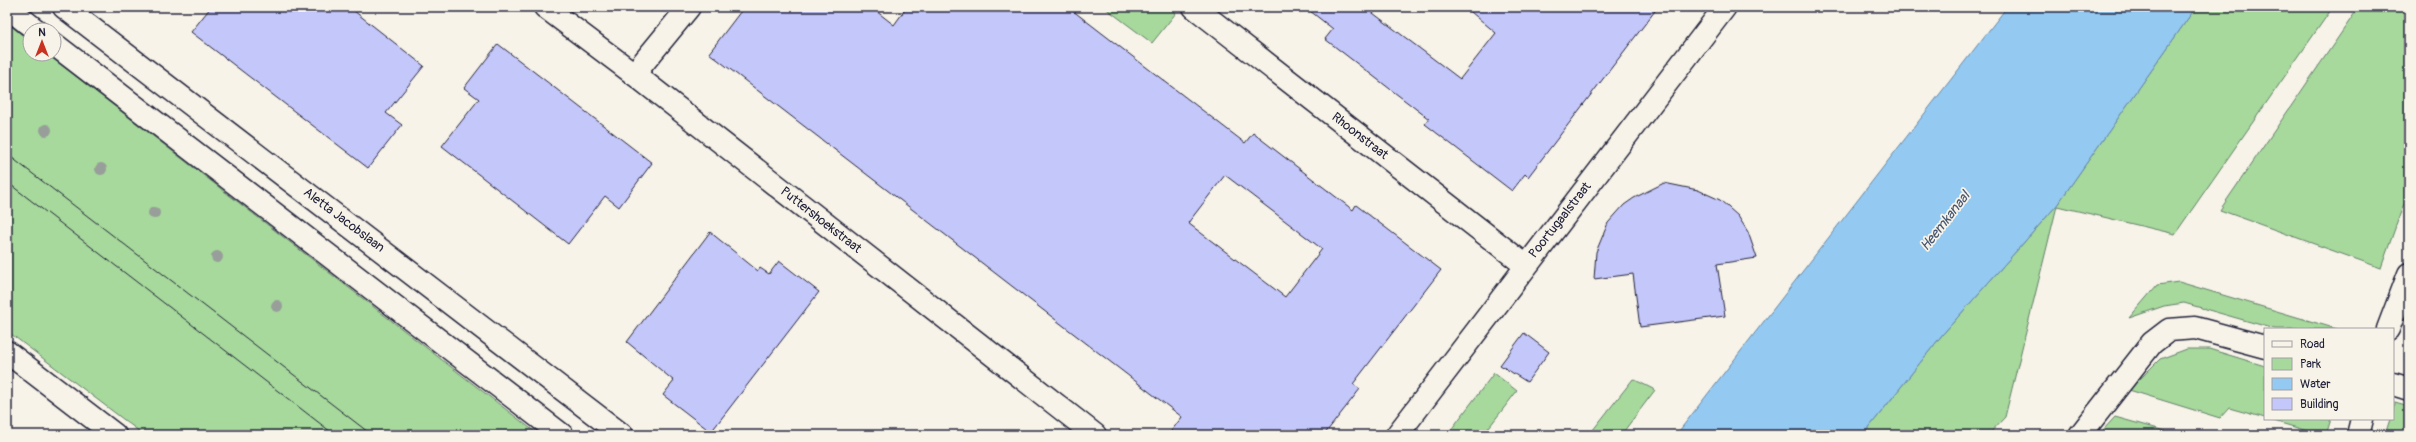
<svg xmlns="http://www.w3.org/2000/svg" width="2416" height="442" viewBox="0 0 2416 442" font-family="Pangolin,sans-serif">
<rect width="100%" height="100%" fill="#f7f3e8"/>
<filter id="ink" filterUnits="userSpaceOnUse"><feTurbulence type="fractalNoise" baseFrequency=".025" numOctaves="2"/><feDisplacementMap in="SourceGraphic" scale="8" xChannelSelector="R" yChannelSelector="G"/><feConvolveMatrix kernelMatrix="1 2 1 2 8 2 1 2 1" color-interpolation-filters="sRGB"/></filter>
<g filter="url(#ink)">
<!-- green -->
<g fill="#a6d99b" stroke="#647e6b">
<path d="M 1104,7 L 1169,7 L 1176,13 L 1152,43 Z"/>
<path d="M 2196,7 L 2333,7 L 2175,234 L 2057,206 L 2005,417 L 1988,435 L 1863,435 L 1942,335 L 2057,205 Z"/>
<path d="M 2359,7 L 2409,7 L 2409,198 L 2403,206 L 2381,268 L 2220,210 Z"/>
<path d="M 7,23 L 30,41 L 30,54 L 47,54 L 539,435 L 144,435 L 7,331 Z"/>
<path d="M 2179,282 L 2337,329 L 2275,329 L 2184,303 L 2164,306 L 2129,318 L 2157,285 Z"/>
<path d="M 2187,349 L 2209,349 L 2265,366 L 2265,418 L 2229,408 L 2220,418 L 2129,390 L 2160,359 Z"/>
<path d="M 1494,373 L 1517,391 L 1483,435 L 1447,435 Z"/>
<path d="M 1633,379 L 1655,390 L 1621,435 L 1589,435 Z"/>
<path d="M 2395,402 L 2409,406 L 2409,435 L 2385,435 L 2390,419 L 2393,419 Z"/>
<path d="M 2115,417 L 2179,435 L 2108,435 L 2103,430 Z"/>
<path d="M 2267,419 L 2331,419 L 2326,435 L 2321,435 Z"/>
</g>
<!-- water -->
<path fill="#94caf2" stroke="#6687a9" d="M 2007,7 L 2196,7 L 2057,205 L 1942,335 L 1863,435 L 1676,435 Z"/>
<!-- building -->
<g fill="#c4c7fa" stroke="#22223b" fill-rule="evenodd">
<path d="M 211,7 L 349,7 L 424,66 L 386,113 L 402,125 L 368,168 L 191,32 Z"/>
<path d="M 744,7 L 871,7 L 894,25 L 907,7 L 1068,7 L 1245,143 L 1253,133 L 1353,210 L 1356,205 L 1441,270 L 1353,384 L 1360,389 L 1324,435 L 1168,435 L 1182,417 L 709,53 ZM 1225,175 L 1322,249 L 1285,297 L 1188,223 Z"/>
<path d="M 1305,7 L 1365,7 L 1460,79 L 1496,33 L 1465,7 L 1658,7 L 1528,177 L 1525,174 L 1512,191 L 1425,124 L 1429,119 L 1325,39 L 1333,29 Z"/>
<path d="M 498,44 L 652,163 L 619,207 L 605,196 L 568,244 L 442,146 L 479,99 L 464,88 Z"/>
<path d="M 1664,183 L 1698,190 L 1720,200 L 1738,216 L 1748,232 L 1757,258 L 1717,264 L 1725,316 L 1640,327 L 1633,274 L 1594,279 L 1596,252 L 1608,223 L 1624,205 L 1634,198 Z"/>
<path d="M 710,232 L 758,271 L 760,268 L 769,274 L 779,261 L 819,292 L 711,432 L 663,395 L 674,381 L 627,342 Z"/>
<path d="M 1524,333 L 1549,352 L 1527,382 L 1500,365 Z"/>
</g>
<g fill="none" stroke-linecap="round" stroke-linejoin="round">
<defs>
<g id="minor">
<path d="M 545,7 L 634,74 L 1095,435"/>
<path d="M 1194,7 L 1525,265"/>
<path d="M 634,74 L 689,7"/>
<path d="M 2388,329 L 2409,274"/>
<path d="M 7,352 L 115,435"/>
<path d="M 1397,435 L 1725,7"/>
<path d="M 2358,435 L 2362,419"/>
</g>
<g id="tertiary">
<path d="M 7,7 L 36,30"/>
<path d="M 64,7 L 622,435"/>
<path d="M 54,44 L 562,435"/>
<path d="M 2393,384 L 2409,389"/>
<path d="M 2080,435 L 2152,343 L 2169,330 L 2195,328 L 2265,347"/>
</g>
</defs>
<!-- minor casing -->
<use href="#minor" stroke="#22223b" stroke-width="25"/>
<!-- tertiary casing -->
<use href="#tertiary" stroke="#22223b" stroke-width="25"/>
<!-- minor -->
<use href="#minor" stroke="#f7f3e8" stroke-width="22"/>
<!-- tertiary -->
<use href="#tertiary" stroke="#f7f3e8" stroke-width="22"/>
<!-- tram -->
<g stroke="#22223b" stroke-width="1">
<path d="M 7,154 L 372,435"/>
<path d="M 7,182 L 335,435"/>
</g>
</g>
<!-- trees -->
<g fill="#989e99">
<circle cx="46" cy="130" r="6"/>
<circle cx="101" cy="169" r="6"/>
<circle cx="154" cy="213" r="6"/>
<circle cx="217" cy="257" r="6"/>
<circle cx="277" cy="306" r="6"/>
</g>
</g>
<g text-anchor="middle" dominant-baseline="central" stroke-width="3.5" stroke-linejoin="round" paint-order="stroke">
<!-- street labels -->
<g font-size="13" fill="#22223b" stroke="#f7f3e8">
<text transform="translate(1360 136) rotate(38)">Rhoonstraat</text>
<text transform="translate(344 220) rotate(37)">Aletta Jacobslaan</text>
<text transform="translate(821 220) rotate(38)">Puttershoekstraat</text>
<text transform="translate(1560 220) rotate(-52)">Poortugaalstraat</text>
</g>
<!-- water labels -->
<g font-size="14" font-style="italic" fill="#445472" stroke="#f7f3e8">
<text transform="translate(1945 221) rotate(-52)">Heemkanaal</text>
</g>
</g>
<!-- margin -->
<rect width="2416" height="442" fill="none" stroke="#f7f3e8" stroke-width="24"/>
<rect x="12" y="12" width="2392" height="418" fill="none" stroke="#22223b" stroke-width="1.5" filter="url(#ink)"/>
<!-- legend -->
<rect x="2264" y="328" width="130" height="92" fill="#f7f3e8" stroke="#a29fa3"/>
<rect x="2272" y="341" width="20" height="6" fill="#f7f3e8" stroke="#a29fa3"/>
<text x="2300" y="348" font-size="12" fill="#22223b">Road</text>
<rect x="2272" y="358" width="20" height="12" fill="#a6d99b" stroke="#a29fa3"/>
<text x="2300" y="368" font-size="12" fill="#22223b">Park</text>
<rect x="2272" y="378" width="20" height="12" fill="#94caf2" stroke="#a29fa3"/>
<text x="2300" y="388" font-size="12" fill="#22223b">Water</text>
<rect x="2272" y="398" width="20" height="12" fill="#c4c7fa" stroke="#a29fa3"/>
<text x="2300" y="408" font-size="12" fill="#22223b">Building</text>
<!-- north arrow -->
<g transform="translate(42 42)"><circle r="19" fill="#f7f3e8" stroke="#a29fa3"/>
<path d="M0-3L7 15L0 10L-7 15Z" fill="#c8321e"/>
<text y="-6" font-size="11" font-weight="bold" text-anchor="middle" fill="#22223b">N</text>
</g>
</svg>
